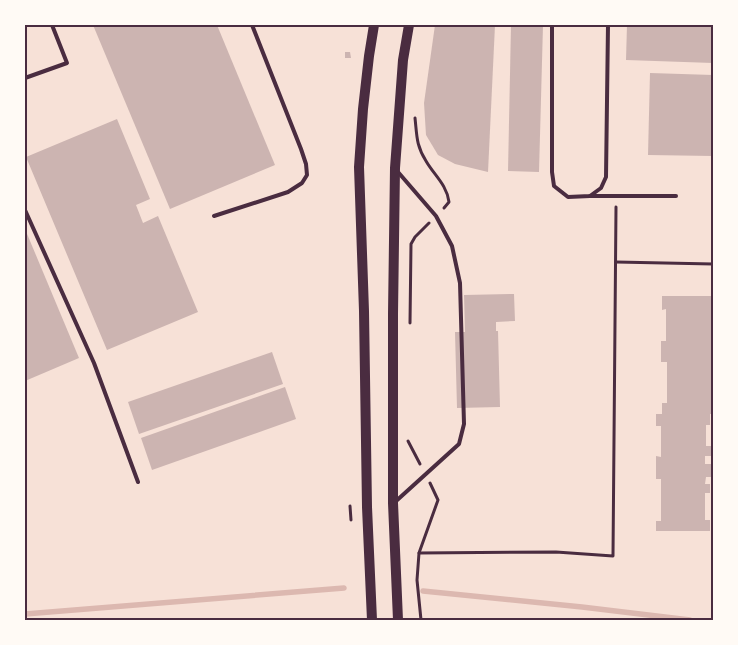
<svg xmlns="http://www.w3.org/2000/svg" width="738" height="645" viewBox="0 0 738 645" font-family="Lato,sans-serif">
<rect width="100%" height="100%" fill="#f7e1d7"/>
<g fill="none" stroke-linecap="round" stroke-linejoin="round">
<!-- stream -->
<g stroke="#dcb8b0" stroke-width="5.5">
<path d="M 423,591 L 582,607 L 690,620"/>
<path d="M 25,614 L 344,588"/>
</g>
</g>
<!-- building -->
<g fill="#ccb4b1">
<path d="M 93,25 L 217,25 L 275,165 L 170,209 Z"/>
<path d="M 435,25 L 495,25 L 488,172 L 455,164 L 438,155 L 426,135 L 424,103 Z"/>
<path d="M 511,25 L 543,25 L 539,172 L 508,171 Z"/>
<path d="M 627,25 L 713,25 L 713,63 L 626,60 Z"/>
<path d="M 345,52 L 350,52 L 351,58 L 345,58 Z"/>
<path d="M 650,73 L 713,75 L 713,156 L 648,155 Z"/>
<path d="M 117,119 L 150,199 L 136,205 L 143,223 L 158,216 L 198,312 L 107,350 L 26,157 Z"/>
<path d="M 25,229 L 79,358 L 25,381 Z"/>
<path d="M 514,294 L 515,321 L 496,322 L 496,331 L 498,331 L 500,407 L 457,408 L 455,332 L 465,332 L 464,295 Z"/>
<path d="M 662,296 L 713,296 L 713,308 L 711,308 L 711,329 L 713,329 L 713,340 L 712,340 L 712,346 L 713,346 L 713,360 L 711,360 L 711,367 L 713,367 L 713,375 L 711,375 L 711,403 L 713,403 L 713,414 L 710,414 L 710,425 L 706,425 L 706,446 L 711,446 L 711,456 L 705,456 L 705,464 L 713,464 L 713,477 L 706,477 L 705,484 L 710,484 L 710,493 L 705,493 L 705,520 L 710,520 L 710,531 L 656,531 L 656,521 L 661,521 L 661,479 L 656,479 L 656,456 L 661,457 L 661,426 L 656,426 L 656,414 L 662,414 L 662,403 L 667,403 L 667,362 L 661,362 L 661,341 L 666,341 L 666,309 L 662,310 Z"/>
<path d="M 272,352 L 283,384 L 139,434 L 128,402 Z"/>
<path d="M 285,387 L 296,419 L 152,470 L 141,438 Z"/>
</g>
<g fill="none" stroke-linecap="round" stroke-linejoin="round">
<!-- path -->
<g stroke="#4a2c40" stroke-width="3">
<path d="M 415,118 C 417,136 416,145 426,161 C 434,175 447,185 449,202 L 444,208"/>
<path d="M 616,262 L 713,264"/>
<path d="M 410,323 L 411,244 L 415,237 L 429,223"/>
<path d="M 408,441 L 420,464"/>
<path d="M 350,506 L 351,520"/>
<path d="M 419,553 L 556,552 L 613,556 L 616,207"/>
<path d="M 421,620 L 417,580 L 419,553 L 438,500 L 430,483"/>
</g>
<!-- service -->
<g stroke="#4a2c40" stroke-width="4">
<path d="M 552,25 L 552,172 L 554,186 L 568,197 L 590,196 L 601,188 L 606,177 L 608,25"/>
<path d="M 25,78 L 67,63 L 52,25"/>
<path d="M 590,196 L 676,196"/>
<path d="M 25,210 L 94,363 L 138,482"/>
<path d="M 214,216 L 288,192 L 302,183 L 307,175 L 306,164 L 301,149 L 252,25"/>
<path d="M 395,502 L 459,444 L 464,424 L 460,283 L 452,246 L 436,216 L 398,172"/>
</g>
<!-- secondary -->
<g stroke="#4a2c40" stroke-width="10">
<path d="M 372,620 L 367,507 L 364,311 L 359,167 L 363,109 L 369,56 L 374,25"/>
<path d="M 398,620 L 393,503 L 393,314 L 395,168 L 403,60 L 409,25"/>
</g>
</g>
<!-- border -->
<rect width="738" height="645" fill="none" stroke="#fffaf5" stroke-width="52"/>
<rect x="26" y="26" width="686" height="593" fill="none" stroke="#4a2c40" stroke-width="2"/>
</svg>
